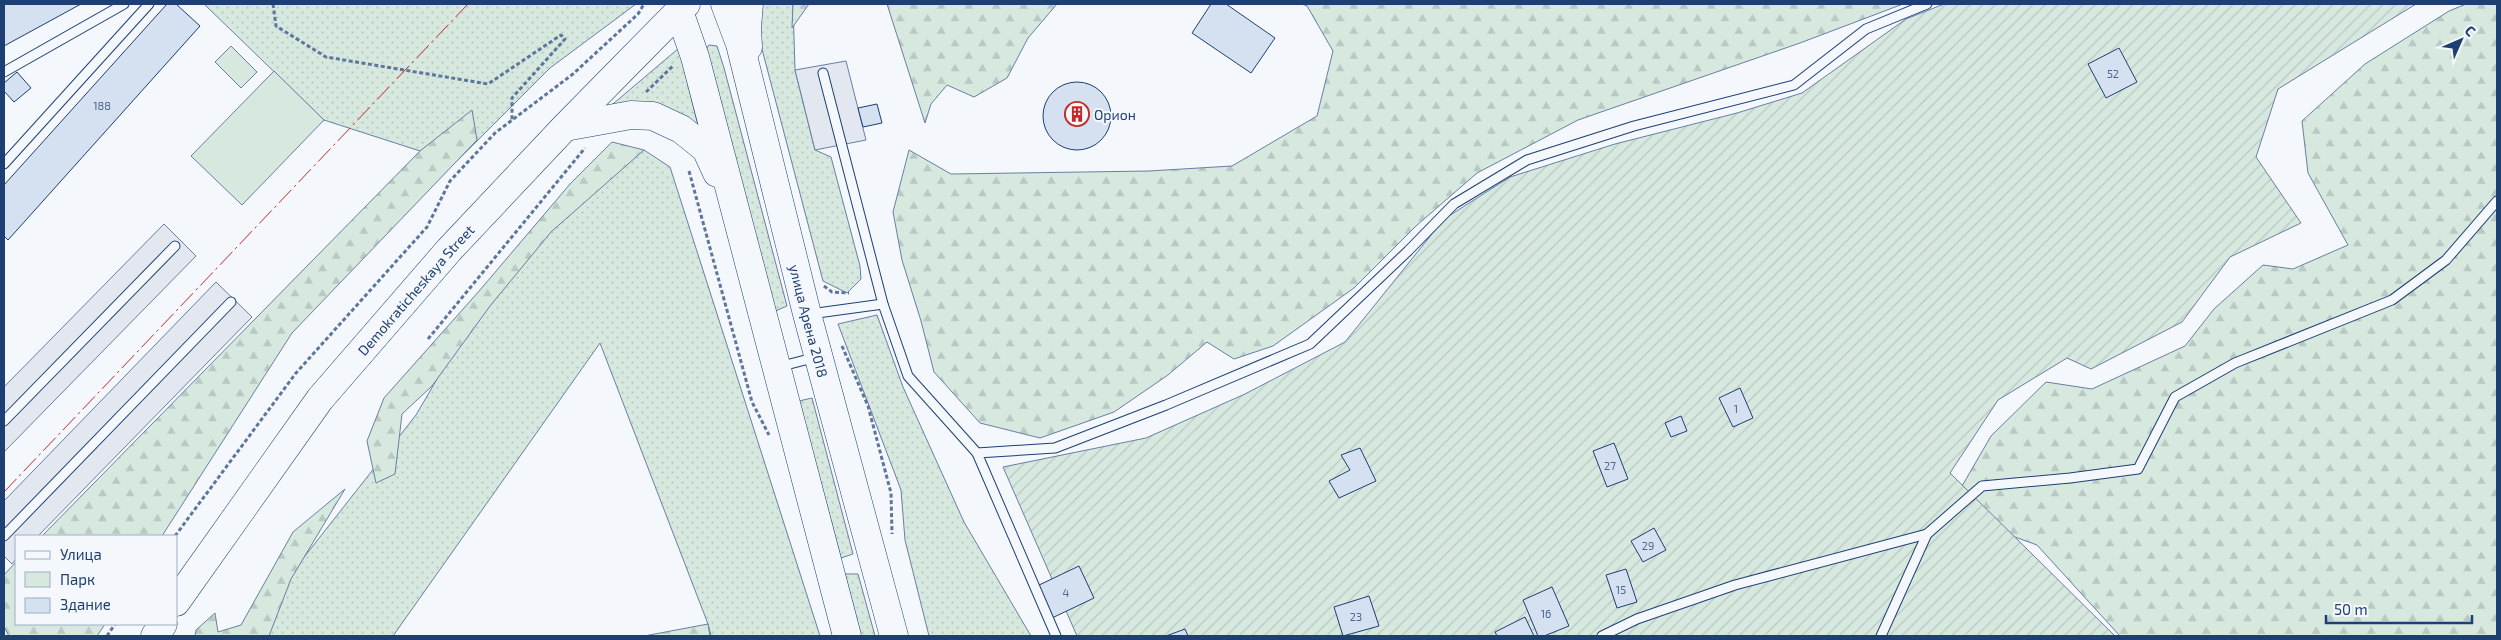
<svg xmlns="http://www.w3.org/2000/svg" width="2501" height="640" viewBox="0 0 2501 640" font-family="'Exo 2',sans-serif">
<defs>
<pattern id="grass-dots" width="8" height="8" patternUnits="userSpaceOnUse" patternTransform="scale(1.25)"><rect width="8" height="8" fill="#d7e8df"/><path d="M2 2h.1M6 6h.1" fill="none" stroke="#b8c8c3" stroke-width="1.8" stroke-linecap="round"/></pattern>
<pattern id="forest-firs" width="22" height="20" patternUnits="userSpaceOnUse" patternTransform="scale(1.25)"><rect width="22" height="20" fill="#d7e8df"/><path d="M5 1l3.5 6h-7zM16 11l3.5 6h-7z" fill="#b8c8c3"/></pattern>
<pattern id="garden-furrows" width="10" height="10" patternUnits="userSpaceOnUse" patternTransform="scale(1.25)"><rect width="10" height="10" fill="#d7e8df"/><path d="M-1 1l2-2M0 10L10 0M9 11l2-2" fill="none" stroke="#b8c8c3"/></pattern>
</defs>
<rect width="100%" height="100%" fill="#f4f7fb"/>
<!-- grass -->
<g fill="url(#grass-dots)" stroke="#687fa3">
<path d="M 204,4 L 636,4 L 550,68 L 436,182 L 420,151 L 324,120 Z"/>
<path d="M 758,4 L 793,4 L 795,70 L 815,150 L 831,157 L 860,266 L 861,279 L 847,293 L 823,281 L 758,34 Z"/>
<path d="M 709,45 L 717,46 L 724,68 L 787,306 L 773,312 L 704,51 Z"/>
<path d="M 679,48 L 701,138 L 607,109 Z"/>
<path d="M 644,150 L 670,167 L 820,636 L 711,636 L 708,624 L 600,343 L 393,636 L 242,636 L 416,415 L 475,314 L 554,203 Z"/>
<path d="M 877,315 L 903,387 L 964,522 L 1031,636 L 929,636 L 905,540 L 901,490 L 838,324 Z"/>
<path d="M 812,398 L 853,554 L 841,558 L 799,401 Z"/>
<path d="M 845,574 L 858,574 L 875,636 L 861,636 Z"/>
</g>
<!-- forest -->
<g fill="url(#forest-firs)" stroke="#687fa3">
<path d="M 793,4 L 809,4 L 792,28 Z"/>
<path d="M 887,4 L 1057,4 L 1028,38 L 1007,78 L 974,97 L 947,85 L 931,104 L 925,123 Z"/>
<path d="M 1302,4 L 1903,4 L 1800,43 L 1578,120 L 1477,173 L 1416,226 L 1354,288 L 1273,346 L 1234,359 L 1207,342 L 1168,375 L 1114,412 L 1040,438 L 980,423 L 934,372 L 921,321 L 902,260 L 893,212 L 909,150 L 951,174 L 1149,171 L 1232,166 L 1317,116 L 1333,51 L 1307,6 Z"/>
<path d="M 2466,4 L 2497,4 L 2497,636 L 2120,636 L 2037,545 L 1962,518 L 1958,493 L 1991,436 L 2046,382 L 2092,389 L 2185,346 L 2214,309 L 2263,265 L 2293,269 L 2348,245 L 2308,173 L 2302,121 L 2365,64 L 2449,11 Z"/>
<path d="M 472,110 L 477,140 L 292,333 L 162,536 L 42,536 L 420,151 Z"/>
<path d="M 612,142 L 644,150 L 551,232 L 490,306 L 432,386 L 402,414 L 395,474 L 376,483 L 367,441 L 384,398 L 480,290 L 570,184 Z"/>
<path d="M 345,489 L 291,579 L 269,636 L 195,636 L 196,630 L 215,613 L 218,632 L 241,625 L 293,532 Z"/>
<path d="M 16,562 L 16,624 L 105,624 L 97,636 L 9,636 L 4,627 L 4,575 Z"/>
<path d="M 708,624 L 710,636 L 644,636 Z"/>
</g>
<!-- park -->
<g fill="#d7e8df" stroke="#687fa3">
<path d="M 231,46 L 257,72 L 241,88 L 215,62 Z"/>
<path d="M 274,71 L 324,120 L 242,205 L 191,156 Z"/>
</g>
<!-- garden -->
<path fill="url(#garden-furrows)" stroke="#687fa3" d="M 1944,4 L 2416,4 L 2278,89 L 2256,157 L 2301,223 L 2230,257 L 2182,322 L 2091,369 L 2067,358 L 1998,400 L 1950,473 L 2115,636 L 1077,636 L 1003,467 L 1146,438 L 1245,394 L 1345,342 L 1444,219 L 1510,177 L 1615,144 L 1737,113 L 1802,93 L 1906,19 Z"/>
<!-- parking -->
<g fill="#e3e8f0" stroke="#687fa3">
<path d="M 846,61 L 866,140 L 815,150 L 795,70 Z"/>
<path d="M 164,224 L 196,256 L 4,452 L 4,387 Z"/>
<path d="M 216,282 L 252,317 L 38,536 L 16,536 L 16,559 L 12,564 L 4,556 L 4,501 Z"/>
</g>
<!-- building -->
<g fill="#d5e0f0" stroke="#1d3f73">
<path d="M 4,4 L 81,4 L 4,46 Z"/>
<path d="M 167,4 L 176,4 L 200,26 L 8,240 L 4,236 L 4,185 Z"/>
<path d="M 1211,4 L 1226,4 L 1275,38 L 1251,73 L 1192,33 Z"/>
<path d="M 2119,48 L 2137,82 L 2106,98 L 2088,64 Z"/>
<path d="M 17,72 L 31,88 L 14,102 L 4,91 L 4,83 Z"/>
<circle cx="1077" cy="116" r="34"/>
<path d="M 877,104 L 882,123 L 863,127 L 858,108 Z"/>
<path d="M 1740,388 L 1753,418 L 1733,427 L 1719,398 Z"/>
<path d="M 1681,416 L 1687,431 L 1671,437 L 1665,423 Z"/>
<path d="M 1614,443 L 1628,479 L 1607,487 L 1593,451 Z"/>
<path d="M 1360,448 L 1376,481 L 1339,498 L 1329,481 L 1350,470 L 1341,455 Z"/>
<path d="M 1654,528 L 1666,550 L 1643,562 L 1631,541 Z"/>
<path d="M 1079,566 L 1094,598 L 1052,618 L 1037,586 Z"/>
<path d="M 1626,569 L 1637,602 L 1617,608 L 1606,575 Z"/>
<path d="M 1552,587 L 1569,626 L 1544,636 L 1538,636 L 1523,600 Z"/>
<path d="M 1369,596 L 1379,626 L 1343,636 L 1334,607 Z"/>
<path d="M 1525,617 L 1534,636 L 1497,636 L 1495,632 Z"/>
<path d="M 1185,629 L 1188,636 L 1166,636 Z"/>
</g>
<g fill="none" stroke-linecap="round" stroke-linejoin="round">
<defs>
<g id="service">
<path d="M 4,72 L 124,4"/>
<path d="M 823,73 L 883,304 L 908,376 L 977,453"/>
<path d="M 4,164 L 149,4"/>
<path d="M 810,314 L 883,304"/>
<path d="M 778,367 L 817,357"/>
<path d="M 4,421 L 175,246"/>
<path d="M 4,536 L 231,302"/>
<path d="M 1056,636 L 977,453 L 1055,448 L 1166,405 L 1310,344 L 1408,251 L 1454,204 L 1527,160 L 1634,126 L 1794,85 L 1866,29 L 1927,4"/>
<path d="M 1602,636 L 1637,619 L 1735,585 L 1927,534"/>
<path d="M 1881,636 L 1927,534 L 1982,486 L 2070,478 L 2138,469 L 2175,397 L 2235,363 L 2392,300 L 2446,260 L 2497,201"/>
</g>
<g id="primary">
<path id="s1" d="M 725,4 L 740,44 L 807,314 L 894,636"/>
<path d="M 679,11 L 695,57 L 847,636"/>
<path d="M 748,47 L 747,27 L 749,4"/>
<path d="M 565,127 L 631,115 L 653,116 L 681,129 L 706,149 L 717,173"/>
<path id="s2" d="M 176,602 L 320,399 L 449,250 L 565,127 L 686,4"/>
<path d="M 155,636 L 163,624"/>
</g>
</defs>
<!-- service casing -->
<use href="#service" stroke="#1d3f73" stroke-width="11"/>
<!-- primary casing -->
<use href="#primary" stroke="#1d3f73" stroke-width="29"/>
<!-- path -->
<g stroke="#5e769c" stroke-width="3" stroke-dasharray="4 2.5" stroke-linecap="butt">
<path d="M 273,4 L 276,26 L 326,57 L 488,84 L 561,35 L 565,39 L 512,98 L 512,120"/>
<path d="M 646,92 L 674,65"/>
<path d="M 689,171 L 752,402 L 769,435"/>
<path d="M 824,286 L 832,292 L 849,293"/>
<path d="M 428,339 L 585,148"/>
<path d="M 842,346 L 868,406 L 891,493 L 892,534"/>
<path d="M 175,536 L 296,373 L 427,227 L 450,181 L 495,133 L 573,74 L 638,14 L 644,4"/>
<path d="M 107,636 L 115,624"/>
</g>
<!-- service -->
<use href="#service" stroke="#f4f7fb" stroke-width="9"/>
<!-- primary -->
<use href="#primary" stroke="#f4f7fb" stroke-width="28"/>
<!-- power -->
<path stroke="#c62828" stroke-width="1" stroke-dasharray="18 4 2.5 4" stroke-linecap="butt" d="M 4,492 L 468,4"/>
</g>
<!-- icons -->
<defs>
<symbol id="building-ring" viewBox="-11 -11 22 22"><circle r="9.5" fill="#f4f7fb" stroke="#c62828" stroke-width="1.5"/><path d="M-4-6H4V6H1V3H-1V6H-4ZM-2.5-4.3h1.7v1.8h-1.7ZM.8-4.3h1.7v1.8H.8ZM-2.5-1h1.7V.8h-1.7ZM.8-1h1.7V.8H.8Z" fill="#c62828"/></symbol>
</defs>
<g fill-rule="evenodd">
<use href="#building-ring" x="1063" y="100" width="28" height="28"/>
</g>
<g text-anchor="middle" dominant-baseline="central" stroke-width="4" stroke-linejoin="round" paint-order="stroke">
<!-- number labels -->
<g font-size="11" fill="#4b6792">
<text x="2113" y="73">52</text>
<text x="102" y="105">188</text>
<text x="1736" y="408">1</text>
<text x="1610" y="465">27</text>
<text x="1648" y="545">29</text>
<text x="1621" y="589">15</text>
<text x="1066" y="592">4</text>
<text x="1546" y="613">16</text>
<text x="1356" y="616">23</text>
</g>
<!-- poi labels -->
<g font-size="14" fill="#1d3f73" stroke="#f4f7fb" text-anchor="start">
<text x="1094" y="114">Орион</text>
</g>
<!-- street labels -->
<g font-size="14" fill="#1d3f73" stroke="#f4f7fb">
<text stroke="none"><textPath href="#s2" startOffset="394">Demokraticheskaya Street</textPath></text>
<text stroke="none"><textPath href="#s1" startOffset="328">улица Арена 2018</textPath></text>
</g>
</g>
<!-- border -->
<rect width="2501" height="640" fill="none" stroke="#1d3f73" stroke-width="10"/>
<!-- legend -->
<rect x="15" y="535" width="162" height="90" fill="#f4f7fb" stroke="#9eadc5"/>
<rect x="25" y="551" width="25" height="8" fill="#f4f7fb" stroke="#9eadc5"/>
<text x="60" y="560" font-size="15" fill="#1d3f73">Улица</text>
<rect x="25" y="572" width="25" height="15" fill="#d7e8df" stroke="#9eadc5"/>
<text x="60" y="585" font-size="15" fill="#1d3f73">Парк</text>
<rect x="25" y="598" width="25" height="15" fill="#d5e0f0" stroke="#9eadc5"/>
<text x="60" y="610" font-size="15" fill="#1d3f73">Здание</text>
<!-- north arrow -->
<g transform="translate(2461 40) rotate(45)" stroke="#f4f7fb" stroke-width="4" paint-order="stroke">
<path d="M0-4L9 19L0 12L-9 19Z" fill="#1d3f73"/>
<text y="-8" font-size="14" font-weight="bold" text-anchor="middle" fill="#1d3f73">С</text>
</g>
<!-- scale -->
<path d="M2326 615v8h146v-8" fill="none" stroke="#1d3f73" stroke-width="2.5"/>
<text x="2334" y="615" font-size="15" fill="#1d3f73" stroke="#f4f7fb" stroke-width="4" paint-order="stroke">50 m</text>
</svg>
